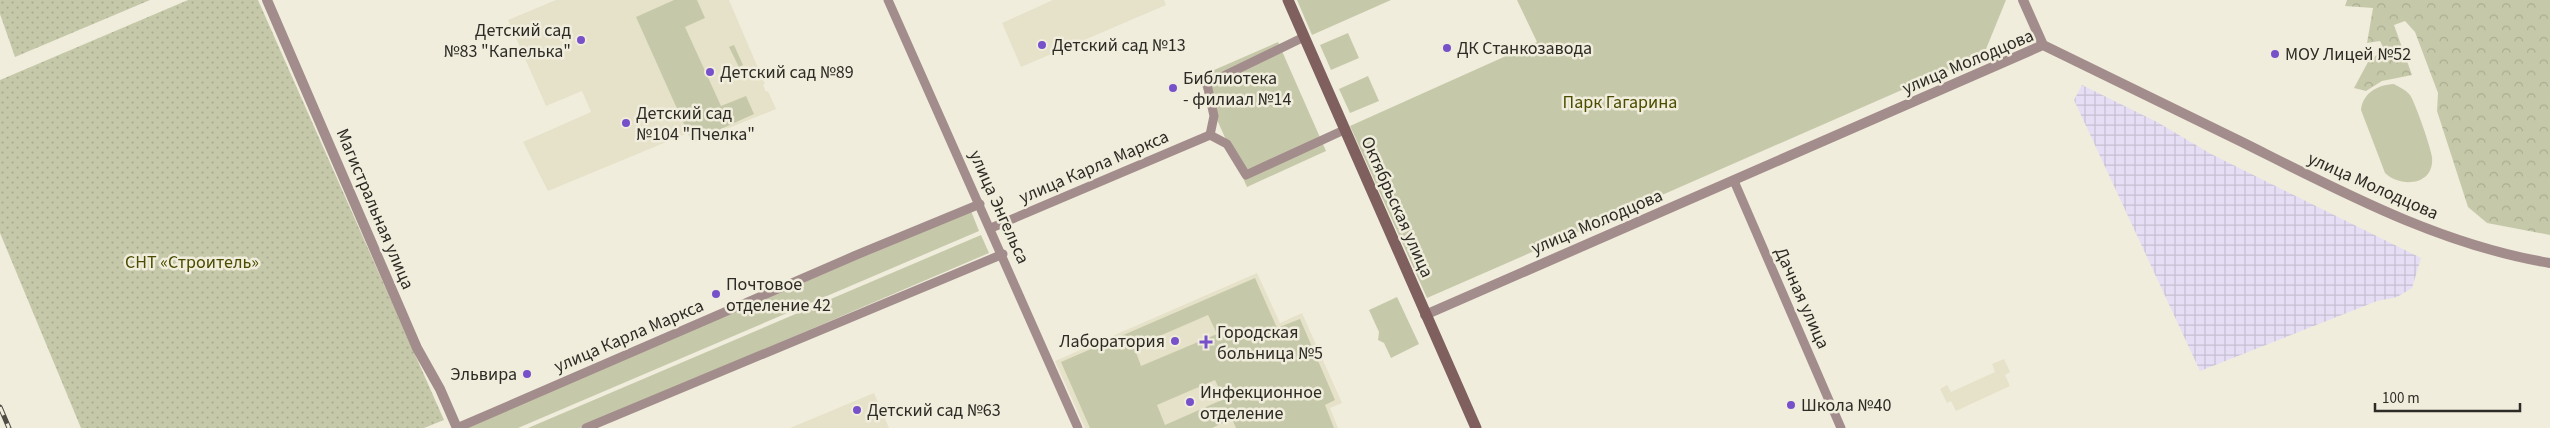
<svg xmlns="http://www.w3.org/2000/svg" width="2550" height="428" viewBox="0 0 2550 428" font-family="'Source Sans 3',sans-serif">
<defs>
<pattern id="industrial-grid" width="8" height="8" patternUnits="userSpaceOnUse" patternTransform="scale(1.25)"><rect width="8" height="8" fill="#e6def4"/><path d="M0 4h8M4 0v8" fill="none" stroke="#c6bfd1"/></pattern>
<pattern id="forest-crowns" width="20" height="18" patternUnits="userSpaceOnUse" patternTransform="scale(1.25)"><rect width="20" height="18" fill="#c6c9a9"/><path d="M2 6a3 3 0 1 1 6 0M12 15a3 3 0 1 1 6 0" fill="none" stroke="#aaad91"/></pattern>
<pattern id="garden-dots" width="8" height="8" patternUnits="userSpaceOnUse" patternTransform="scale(1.25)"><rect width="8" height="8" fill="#c6c9a9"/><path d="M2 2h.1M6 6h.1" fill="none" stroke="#aaad91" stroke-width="1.8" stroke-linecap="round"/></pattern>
</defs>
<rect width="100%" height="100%" fill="#f0eddc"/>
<!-- industrial -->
<path fill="url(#industrial-grid)" d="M 2082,85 L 2157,122 L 2211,154 L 2421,258 L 2412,288 L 2397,297 L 2377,301 L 2200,371 L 2074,100 Z"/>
<!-- built -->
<g fill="#e6e1c9">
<path d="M 556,0 L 729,0 L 765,84 L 763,85 L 766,92 L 768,91 L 776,109 L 692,143 L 688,133 L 548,191 L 523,142 L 591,112 L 582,91 L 546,106 L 508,20 Z"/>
<path d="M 1053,0 L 1164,0 L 1166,5 L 1021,67 L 1002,23 Z"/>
<path d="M 1257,273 L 1280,323 L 1302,313 L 1342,403 L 1330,408 L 1338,428 L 1085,428 L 1055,361 Z"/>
<path d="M 2004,359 L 2010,372 L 2005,375 L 2010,386 L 1956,411 L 1951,401 L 1947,403 L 1940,389 L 1947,385 L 1951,392 L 1995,372 L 1992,364 Z"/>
<path d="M 874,393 L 889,428 L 790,428 Z"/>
</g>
<!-- green -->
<g fill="#c6c9a9" fill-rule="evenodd">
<path d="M 674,0 L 697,0 L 705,18 L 685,27 L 721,106 L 746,96 L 754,114 L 692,142 L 636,17 Z"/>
<path d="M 1297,0 L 1391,0 L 1312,35 Z"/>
<path d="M 1517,0 L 2006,0 L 1984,54 L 1427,298 L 1350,126 L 1537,42 Z"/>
<path d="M 1348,33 L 1359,58 L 1331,70 L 1320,45 Z"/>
<path d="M 1278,42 L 1326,151 L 1247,187 L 1198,77 Z"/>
<path d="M 734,45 L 743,65 L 739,67 L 729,47 Z"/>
<path d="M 1368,76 L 1379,101 L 1350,113 L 1339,89 Z"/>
<path d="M 2394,84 C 2399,87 2406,90 2410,95 C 2415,102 2431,148 2432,157 C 2435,186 2400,188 2385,173 L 2361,110 C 2363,93 2377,85 2394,84 Z"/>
<path d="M 971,211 L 979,231 L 518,428 L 461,428 Z"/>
<path d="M 981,235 L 989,253 L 580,428 L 528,428 Z"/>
<path d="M 1255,278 L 1277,328 L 1300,319 L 1335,400 L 1325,405 L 1334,428 L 1236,428 L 1232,419 L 1212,428 L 1090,428 L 1061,362 ZM 1208,315 L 1217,334 L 1141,366 L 1134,347 ZM 1215,380 L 1224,399 L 1165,425 L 1157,405 Z"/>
<path d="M 1397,297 L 1419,344 L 1391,358 L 1384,343 L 1378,340 L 1379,332 L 1369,310 Z"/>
</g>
<!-- forest -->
<path fill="url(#forest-crowns)" d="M 2347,0 L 2550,0 L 2550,235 L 2487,223 L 2468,207 L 2437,111 L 2438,93 L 2415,32 L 2405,21 L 2394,25 L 2412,75 L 2382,81 L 2366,91 L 2354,88 L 2368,62 L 2384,49 L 2380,41 L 2367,43 L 2373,8 L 2345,6 Z"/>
<!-- garden -->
<g fill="url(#garden-dots)">
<path d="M 0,0 L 150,0 L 15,57 L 0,14 Z"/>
<path d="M 188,0 L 258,0 L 444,420 L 424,428 L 81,428 L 0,233 L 0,80 Z"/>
</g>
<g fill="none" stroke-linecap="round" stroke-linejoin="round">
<!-- minor -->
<g stroke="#a38d8c" stroke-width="9">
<path d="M 888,0 L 1078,428"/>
<path d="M 1304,37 L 1207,84 L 1214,116 L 1210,135 L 1227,144 L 1246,175 L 1344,130"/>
<path d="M 1734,181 L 1841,428"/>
<path d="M 991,228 L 1210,135"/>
<path d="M 457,428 L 854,256 L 980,204"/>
<path d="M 586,428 L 1003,254"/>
</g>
<!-- tertiary -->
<g stroke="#a38d8c" stroke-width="10">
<path d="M 267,0 L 417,348 L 440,389 L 457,428"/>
<path d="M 2023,0 L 2043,45"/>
<path d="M 1425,315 L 2043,45 C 2110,77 2177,110 2244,143 C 2342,192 2441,245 2550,263"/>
</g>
<!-- secondary -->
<path stroke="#7f605f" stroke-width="11" d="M 1288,0 L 1476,428"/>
<defs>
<path id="rail" d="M 0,407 L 9,428"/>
</defs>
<!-- rail casing -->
<use href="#rail" stroke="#4f4d45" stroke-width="5"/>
<!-- rail -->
<use href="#rail" stroke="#f0eddc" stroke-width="3" stroke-dasharray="9" stroke-linecap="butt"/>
</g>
<!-- markers -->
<g fill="#7751ca" stroke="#f0eddc" stroke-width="2">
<circle cx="581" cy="40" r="5"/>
<circle cx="1042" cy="45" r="5"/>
<circle cx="1447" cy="48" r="5"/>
<circle cx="2275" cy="54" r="5"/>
<circle cx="710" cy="72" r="5"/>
<circle cx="1173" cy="88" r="5"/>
<circle cx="626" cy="123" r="5"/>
<circle cx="716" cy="294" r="5"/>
<circle cx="1175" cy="341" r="5"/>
<path d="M1203.5 334.5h5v5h5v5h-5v5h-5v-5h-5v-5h5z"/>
<circle cx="527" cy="374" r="5"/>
<circle cx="1190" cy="402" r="5"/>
<circle cx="1791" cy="405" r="5"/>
<circle cx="857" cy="410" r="5"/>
</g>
<g text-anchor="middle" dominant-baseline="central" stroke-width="5" stroke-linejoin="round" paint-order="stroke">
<!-- poi labels -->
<g font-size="18" fill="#2d2b25" stroke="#f0eddc" text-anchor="start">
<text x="571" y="30" text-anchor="end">Детский сад<tspan x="571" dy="21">№83 "Капелька"</tspan></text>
<text x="1052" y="45">Детский сад №13</text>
<text x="1457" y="48">ДК Станкозавода</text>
<text x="2285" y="54">МОУ Лицей №52</text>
<text x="720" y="72">Детский сад №89</text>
<text x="1183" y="78">Библиотека<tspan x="1183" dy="21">- филиал №14</tspan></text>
<text x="636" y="113">Детский сад<tspan x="636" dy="21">№104 "Пчелка"</tspan></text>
<text x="726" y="284">Почтовое<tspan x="726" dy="21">отделение 42</tspan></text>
<text x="1217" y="332">Городская<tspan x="1217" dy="21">больница №5</tspan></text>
<text x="1165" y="341" text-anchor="end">Лаборатория</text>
<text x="517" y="374" text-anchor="end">Эльвира</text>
<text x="1200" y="392">Инфекционное<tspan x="1200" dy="21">отделение</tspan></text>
<text x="1801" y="405">Школа №40</text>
<text x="867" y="410">Детский сад №63</text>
</g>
<!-- street labels -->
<g font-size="18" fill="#2d2b25" stroke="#f0eddc">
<text transform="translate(1968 62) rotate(-23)">улица Молодцова</text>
<text transform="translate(1094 167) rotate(-23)">улица Карла Маркса</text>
<text transform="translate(2373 186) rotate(24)">улица Молодцова</text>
<text transform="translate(999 207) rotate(66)">улица Энгельса</text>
<text transform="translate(1397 207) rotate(66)">Октябрьская улица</text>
<text transform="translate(375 209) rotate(67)">Магистральная улица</text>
<text transform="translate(1597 222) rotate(-23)">улица Молодцова</text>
<text transform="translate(1802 298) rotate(66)">Дачная улица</text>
<text transform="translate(629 336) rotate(-23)">улица Карла Маркса</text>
</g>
<!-- park labels -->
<g font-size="18" fill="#4a4c00" stroke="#f0eddc">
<text x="1620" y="102">Парк Гагарина</text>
<text x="192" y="262">СНТ «Строитель»</text>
</g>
</g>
<!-- scale -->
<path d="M2375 403v8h145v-8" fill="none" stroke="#2d2b25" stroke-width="2.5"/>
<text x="2382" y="403" font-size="15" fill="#2d2b25" stroke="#f0eddc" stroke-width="4" paint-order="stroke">100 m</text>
</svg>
